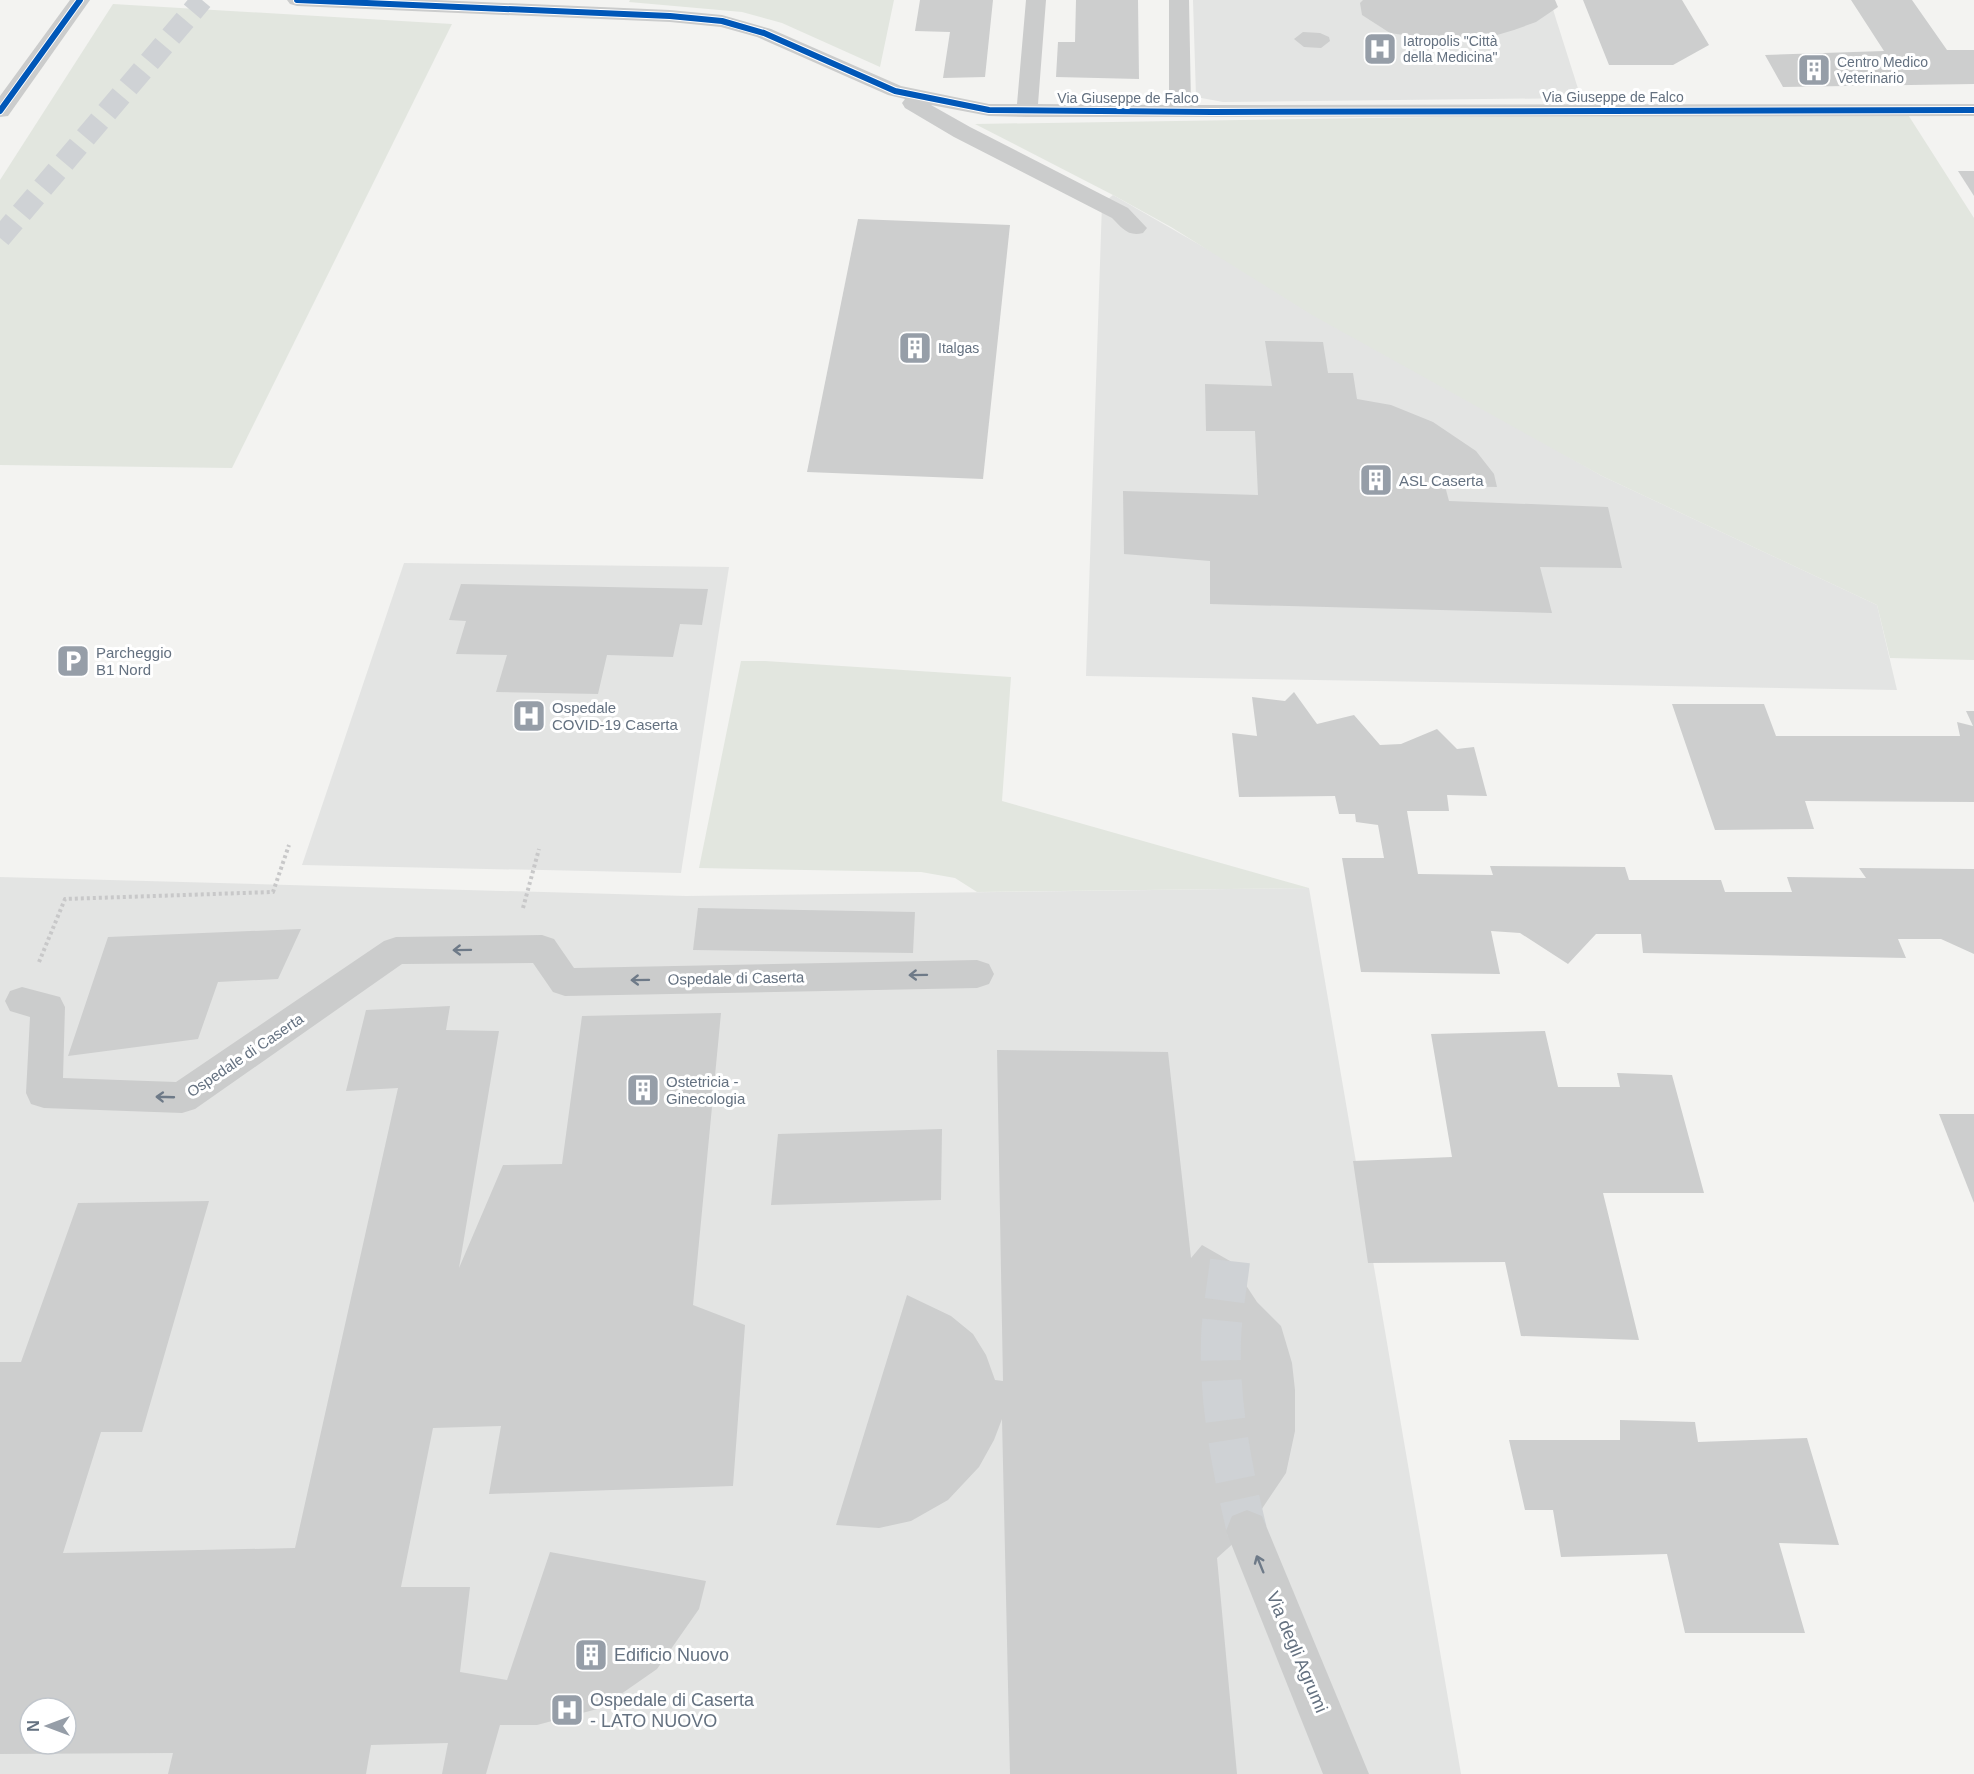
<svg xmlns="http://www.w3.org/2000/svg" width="1974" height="1774" viewBox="0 0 1974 1774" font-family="Helvetica,sans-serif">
<rect width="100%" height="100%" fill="#f3f3f1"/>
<!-- built -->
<g fill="#e3e4e3" fill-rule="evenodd">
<path d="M 1193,0 L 1550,0 L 1581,98 L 1223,102 L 1196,97 Z"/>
<path d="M 1113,195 L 1602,476 L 1877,605 L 1897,690 L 1086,676 L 1102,204 Z"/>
<path d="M 404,563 L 729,567 L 681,873 L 302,865 Z"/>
<path d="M 0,877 L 686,896 L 1309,888 L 1461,1774 L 0,1774 ZM 30,1708 L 66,1708 L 66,1744 L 30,1744 Z"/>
</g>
<!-- green -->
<g fill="#e2e6df">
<path d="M 630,0 L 894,0 L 880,67 L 782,23 L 742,12 L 629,2 Z"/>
<path d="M 113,4 L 452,24 L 232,468 L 0,465 L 0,180 Z"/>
<path d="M 1905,110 L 1974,218 L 1974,660 L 1890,658 L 1877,605 L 1602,476 L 1312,315 L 1171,227 L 1113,195 L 975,124 Z"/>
<path d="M 741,661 L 765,661 L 1011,677 L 1002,801 L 1309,888 L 977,892 L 955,878 L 921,872 L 699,868 Z"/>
</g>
<!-- building -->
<g fill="#cdcece" fill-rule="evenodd">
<path d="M 920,0 L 993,0 L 985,77 L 943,78 L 950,32 L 915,31 Z"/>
<path d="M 1076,0 L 1138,0 L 1139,79 L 1056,77 L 1058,42 L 1075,42 Z"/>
<path d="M 1363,0 L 1555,0 L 1558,7 L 1536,22 L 1514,30 L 1487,38 L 1462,40 L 1423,38 L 1390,33 L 1362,15 L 1360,3 Z"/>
<path d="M 1583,0 L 1682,0 L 1709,45 L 1673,65 L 1609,65 Z"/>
<path d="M 1851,0 L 1912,0 L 1947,50 L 1974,50 L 1974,84 L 1783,87 L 1765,55 L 1884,51 Z"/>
<path d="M 1303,32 L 1320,33 L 1329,37 L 1330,41 L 1321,48 L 1304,47 L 1294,39 Z"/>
<path d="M 1958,171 L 1974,171 L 1974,196 Z"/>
<path d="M 858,219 L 1010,225 L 983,479 L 807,472 Z"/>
<path d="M 1265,341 L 1323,342 L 1328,373 L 1353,373 L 1357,399 L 1391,405 L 1433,422 L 1476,451 L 1494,474 L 1497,487 L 1445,486 L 1449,501 L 1608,507 L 1622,568 L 1540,567 L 1552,613 L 1210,604 L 1210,561 L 1124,554 L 1123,491 L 1258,495 L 1255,431 L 1206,431 L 1205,384 L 1272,386 Z"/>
<path d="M 461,584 L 708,589 L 702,625 L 680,624 L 673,657 L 607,655 L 598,694 L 496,692 L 507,655 L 456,654 L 466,621 L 449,620 Z"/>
<path d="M 1294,692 L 1317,724 L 1354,715 L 1380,745 L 1401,744 L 1437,729 L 1457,749 L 1474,747 L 1487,796 L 1447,795 L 1449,811 L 1407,811 L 1418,874 L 1493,875 L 1490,866 L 1625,867 L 1629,880 L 1721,880 L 1725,892 L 1792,892 L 1787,877 L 1866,878 L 1859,868 L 1974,869 L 1974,954 L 1941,939 L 1898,939 L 1906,958 L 1643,953 L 1641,934 L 1596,934 L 1568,964 L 1520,933 L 1491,931 L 1500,974 L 1361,972 L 1342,858 L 1384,858 L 1378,825 L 1356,822 L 1355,814 L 1339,814 L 1335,796 L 1239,797 L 1232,733 L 1257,736 L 1252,697 L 1285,701 Z"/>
<path d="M 1672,704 L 1764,704 L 1776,736 L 1960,736 L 1957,722 L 1973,726 L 1966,711 L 1974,711 L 1974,802 L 1805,801 L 1814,829 L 1715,830 Z"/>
<path d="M 698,908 L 915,912 L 913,953 L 693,950 Z"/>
<path d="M 301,929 L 278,979 L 218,982 L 198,1039 L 68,1056 L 108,937 Z"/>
<path d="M 450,1006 L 446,1030 L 499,1031 L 459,1268 L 503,1165 L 562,1164 L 582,1016 L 721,1013 L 693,1305 L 745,1325 L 733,1486 L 489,1494 L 501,1426 L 433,1428 L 401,1587 L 470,1587 L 460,1672 L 507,1680 L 550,1552 L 706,1581 L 699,1609 L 657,1669 L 601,1708 L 537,1725 L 500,1725 L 486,1774 L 442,1774 L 448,1743 L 371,1745 L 366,1774 L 168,1774 L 173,1753 L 0,1754 L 0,1362 L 21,1362 L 78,1203 L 209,1201 L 142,1432 L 101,1432 L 63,1553 L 295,1548 L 398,1088 L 346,1091 L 366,1010 ZM 30,1708 L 66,1708 L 66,1744 L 30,1744 Z"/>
<path d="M 1545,1031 L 1558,1087 L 1620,1087 L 1617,1073 L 1672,1075 L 1704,1193 L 1603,1193 L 1639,1340 L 1521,1336 L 1505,1262 L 1368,1263 L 1353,1161 L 1452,1157 L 1431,1034 Z"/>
<path d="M 997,1050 L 1168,1052 L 1191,1258 L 1202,1245 L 1230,1261 L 1257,1302 L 1281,1326 L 1292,1363 L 1295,1390 L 1295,1431 L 1286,1473 L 1247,1531 L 1217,1558 L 1237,1774 L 1010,1774 L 1002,1419 L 994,1440 L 979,1467 L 948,1500 L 911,1521 L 879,1528 L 836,1525 L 907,1295 L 951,1316 L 973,1334 L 986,1355 L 995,1380 L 1003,1381 Z"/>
<path d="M 1939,1114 L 1974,1114 L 1974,1203 Z"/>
<path d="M 942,1129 L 941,1200 L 771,1205 L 778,1134 Z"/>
<path d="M 1620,1420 L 1695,1422 L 1698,1442 L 1807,1438 L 1839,1545 L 1779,1543 L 1805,1633 L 1685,1633 L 1667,1554 L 1561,1557 L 1553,1510 L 1525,1510 L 1509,1440 L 1620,1440 Z"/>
</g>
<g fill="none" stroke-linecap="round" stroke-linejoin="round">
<!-- minor-tunnel -->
<path stroke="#cfd2d5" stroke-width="40" stroke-dasharray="40 20" stroke-linecap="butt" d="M 1230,1261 C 1227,1287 1222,1313 1221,1339 C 1219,1404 1232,1468 1247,1531"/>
<!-- highway-tunnel -->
<path stroke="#cfd2d5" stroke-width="22" stroke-dasharray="22 11" stroke-linecap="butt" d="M 0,238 L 202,0"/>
<!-- path -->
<g stroke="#c8c8c9" stroke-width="4" stroke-dasharray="3 3" stroke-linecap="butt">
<path d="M 523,908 L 539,849"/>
<path d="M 39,962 L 65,899 L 273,892 L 289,845"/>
</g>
<!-- minor -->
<g fill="#cbcccc" fill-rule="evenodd">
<path d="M 70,0 L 90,0 L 8,116 L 0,117 L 0,96 Z"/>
<path d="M 287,0 L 436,0 L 670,10 L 722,15 L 771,29 L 901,86 L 989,104 L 1017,104 L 1026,0 L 1046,0 L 1038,104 L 1169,105 L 1169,0 L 1189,0 L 1191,105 L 1974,104 L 1974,116 L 1027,117 L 989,116 L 931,105 L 970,127 L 1128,208 L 1147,228 L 1143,233 C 1128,237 1122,228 1112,218 L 954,137 L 905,108 L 902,103 L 905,99 L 888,95 L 757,37 L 721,27 L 670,22 L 297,6 L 290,4 Z"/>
<path d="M 542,935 L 554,939 L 574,968 L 977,960 L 989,964 L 994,974 L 989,984 L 977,988 L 565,996 L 553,992 L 533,963 L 402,964 L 195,1109 L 182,1113 L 44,1108 L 31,1104 L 26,1093 L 30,1017 L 10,1011 L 5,1001 L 10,991 L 22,987 L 60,997 L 65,1007 L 63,1078 L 176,1082 L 384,941 L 396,937 Z"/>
<path d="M 1247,1510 L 1262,1516 L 1369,1774 L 1323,1774 L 1226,1531 L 1232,1516 Z"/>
</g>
<defs>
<g id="cycleway">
<path d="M 297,0 L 670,16 L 722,21 L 764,33 L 895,91 L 989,110 L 1212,112 L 1974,110"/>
<path d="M 0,111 L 80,0"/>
</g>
</defs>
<!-- cycleway casing -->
<use href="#cycleway" stroke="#fff" stroke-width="8"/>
<!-- cycleway -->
<use href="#cycleway" stroke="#0057b8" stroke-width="6"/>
</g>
<!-- one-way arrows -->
<defs><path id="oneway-shaft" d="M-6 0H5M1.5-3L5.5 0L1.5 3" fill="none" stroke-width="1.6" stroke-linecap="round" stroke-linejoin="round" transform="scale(1.5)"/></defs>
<g stroke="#6e7a88">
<use href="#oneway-shaft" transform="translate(462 950) rotate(179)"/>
<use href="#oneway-shaft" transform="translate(918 975) rotate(179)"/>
<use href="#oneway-shaft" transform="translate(640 980) rotate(179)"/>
<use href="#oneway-shaft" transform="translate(165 1097) rotate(-178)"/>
<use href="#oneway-shaft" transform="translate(1260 1564) rotate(-112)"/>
</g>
<!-- icons -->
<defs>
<symbol id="hospital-square" viewBox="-11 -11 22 22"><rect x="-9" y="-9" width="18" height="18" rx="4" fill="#969ea8" stroke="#fff"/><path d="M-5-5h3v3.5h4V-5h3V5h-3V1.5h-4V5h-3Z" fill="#fff"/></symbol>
<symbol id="building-square" viewBox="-11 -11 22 22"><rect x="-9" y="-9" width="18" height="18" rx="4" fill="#969ea8" stroke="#fff"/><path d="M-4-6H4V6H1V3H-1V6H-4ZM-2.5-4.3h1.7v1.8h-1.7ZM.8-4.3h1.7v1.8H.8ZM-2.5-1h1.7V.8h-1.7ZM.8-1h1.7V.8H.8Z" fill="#fff"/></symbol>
<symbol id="parking-square" viewBox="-11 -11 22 22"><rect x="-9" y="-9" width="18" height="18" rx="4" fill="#969ea8" stroke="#fff"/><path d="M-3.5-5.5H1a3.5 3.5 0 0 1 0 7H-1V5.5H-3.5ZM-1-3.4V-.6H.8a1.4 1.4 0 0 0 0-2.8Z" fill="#fff"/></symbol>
</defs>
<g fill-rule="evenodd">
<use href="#hospital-square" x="1361" y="30" width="38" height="38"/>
<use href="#building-square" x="1795" y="51" width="38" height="38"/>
<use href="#building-square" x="896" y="329" width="38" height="38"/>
<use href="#building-square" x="1357" y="461" width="38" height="38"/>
<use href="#parking-square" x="54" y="642" width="38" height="38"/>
<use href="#hospital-square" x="510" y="697" width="38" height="38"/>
<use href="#building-square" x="624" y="1071" width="38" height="38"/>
<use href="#building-square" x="572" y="1636" width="38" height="38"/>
<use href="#hospital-square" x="548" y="1691" width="38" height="38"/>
</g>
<g text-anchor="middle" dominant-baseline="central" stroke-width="6" stroke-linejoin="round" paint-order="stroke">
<!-- far-poi labels -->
<g font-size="14" fill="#647180" stroke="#fff" text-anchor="start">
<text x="1403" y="41">Iatropolis "Città<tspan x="1403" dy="16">della Medicina"</tspan></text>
<text x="1837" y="62">Centro Medico<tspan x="1837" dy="16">Veterinario</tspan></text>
<text x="938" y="348">Italgas</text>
</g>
<!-- far-street labels -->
<g font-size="14" fill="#647180" stroke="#fff">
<text x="1613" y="97">Via Giuseppe de Falco</text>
<text x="1128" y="98">Via Giuseppe de Falco</text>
</g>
<!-- poi labels -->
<g font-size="15" fill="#647180" stroke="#fff" text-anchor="start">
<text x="1399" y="480">ASL Caserta</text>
<text x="96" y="652">Parcheggio<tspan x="96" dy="17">B1 Nord</tspan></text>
<text x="552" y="707">Ospedale<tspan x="552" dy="17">COVID-19 Caserta</tspan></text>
<text x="666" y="1081">Ostetricia -<tspan x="666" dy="17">Ginecologia</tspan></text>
</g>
<!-- street labels -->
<g font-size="15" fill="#647180" stroke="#fff">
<text transform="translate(736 978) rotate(-1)">Ospedale di Caserta</text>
<text transform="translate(245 1055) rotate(-34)">Ospedale di Caserta</text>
</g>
<!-- near-street labels -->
<g font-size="18" fill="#647180" stroke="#fff">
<text transform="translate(1297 1652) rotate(67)">Via degli Agrumi</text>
</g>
<!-- near-poi labels -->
<g font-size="18" fill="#647180" stroke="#fff" text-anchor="start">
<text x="614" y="1655">Edificio Nuovo</text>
<text x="590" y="1700">Ospedale di Caserta<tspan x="590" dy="21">- LATO NUOVO</tspan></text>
</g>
</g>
<!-- north arrow -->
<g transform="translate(48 1726) rotate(270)"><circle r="28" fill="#ffffff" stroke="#c1c6cc" stroke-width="1.5"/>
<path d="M0-4.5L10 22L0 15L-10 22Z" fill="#969ea8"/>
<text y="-9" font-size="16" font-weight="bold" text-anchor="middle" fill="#647180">N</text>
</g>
</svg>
